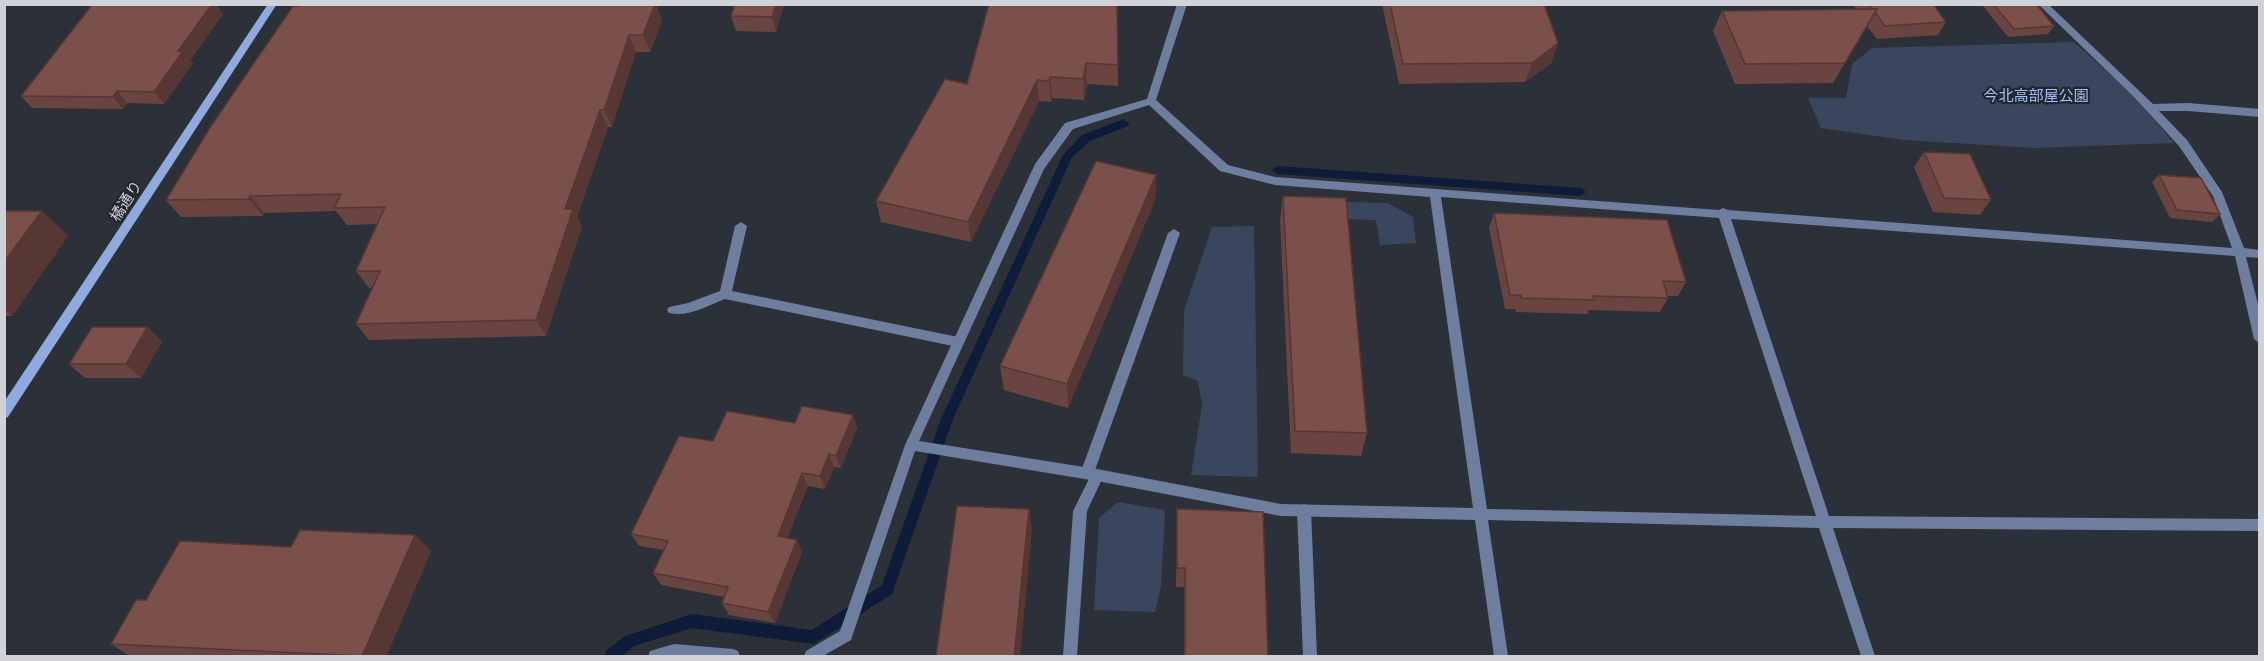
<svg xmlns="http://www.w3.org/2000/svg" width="2264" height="661" viewBox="0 0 2264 661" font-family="Roboto,'Noto Sans JP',sans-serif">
<rect width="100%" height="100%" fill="#2c3038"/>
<!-- green -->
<g fill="#3a465e">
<path d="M 2074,42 L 2130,92 L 2174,143 L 2035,148 L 1904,140 L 1821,128 L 1808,98 L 1846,98 L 1852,64 L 1872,48 Z"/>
<path d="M 1307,201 L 1388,203 L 1413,217 L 1416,243 L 1380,245 L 1376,220 L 1308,218 Z"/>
<path d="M 1254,226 L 1258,477 L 1191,475 L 1202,405 L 1198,381 L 1183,375 L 1184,310 L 1212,227 Z"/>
<path d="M 1118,502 L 1165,510 L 1161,586 L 1155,612 L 1094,610 L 1099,518 Z"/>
</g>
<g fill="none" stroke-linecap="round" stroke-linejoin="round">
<!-- stream -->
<g fill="#0e1b39" fill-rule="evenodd">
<path d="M 1124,119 L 1129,123 L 1128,126 L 1090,141 L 1072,157 L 953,419 L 892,594 L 814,644 L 692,628 L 634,646 L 622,656 L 604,656 L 606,651 L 625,636 L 692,614 L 812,630 L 882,585 L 941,419 L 1063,155 L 1082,135 Z"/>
<path d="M 1277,166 L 1581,188 L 1586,192 L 1581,196 L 1277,174 L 1272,170 Z"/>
</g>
<!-- lane -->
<g fill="#6e7e9f" fill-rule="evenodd">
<path d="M 741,222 L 747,226 L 732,291 L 958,337 L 962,339 L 964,342 L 962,345 L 958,347 L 725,299 C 709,305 687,318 669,313 L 667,310 L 669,307 L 688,303 L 720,291 L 735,226 Z"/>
<path d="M 1174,229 L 1180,233 L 1095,470 L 1102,471 L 1104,475 L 1087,511 L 1077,656 L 1063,656 L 1073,511 L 1089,479 L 1082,478 L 1080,474 L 1168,233 Z"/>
<path d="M 1304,504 L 1309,506 L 1311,510 L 1317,656 L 1303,656 L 1297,510 L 1299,506 Z"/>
</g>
<!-- street -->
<g fill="#6e7e9f" fill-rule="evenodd">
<path d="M 1177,4 L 1187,4 L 1156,100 L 1228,165 L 1275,177 L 1719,210 L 1723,208 L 1728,210 L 2232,248 L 2213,196 L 2179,146 L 2133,96 L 2038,4 L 2048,4 L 2153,104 L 2188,103 L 2260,109 L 2260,117 L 2188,111 L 2159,111 L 2187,140 L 2222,192 L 2244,248 L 2260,250 L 2260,258 L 2246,257 L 2260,312 L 2260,344 L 2254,339 L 2235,256 L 1731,219 L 1829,516 L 2260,519 L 2260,531 L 1833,528 L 1875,656 L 1861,656 L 1819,528 L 1488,520 L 1508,656 L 1494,656 L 1475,520 L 1281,516 L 1097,481 L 915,451 L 851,640 L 823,656 L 804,656 L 806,651 L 840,631 L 905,445 L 1035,164 L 1065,123 L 1147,99 ZM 1149,105 L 1220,171 L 1275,185 L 1430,197 L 1473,508 L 1281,504 L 1097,469 L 919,441 L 1044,169 L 1073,129 ZM 1441,197 L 1719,218 L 1816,516 L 1487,509 Z"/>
<path d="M 674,644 L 733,649 L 738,651 L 740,656 L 648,656 L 650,651 Z"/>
</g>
<!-- secondary -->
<path fill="#90aadf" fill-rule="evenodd" d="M 268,4 L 277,4 L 8,417 L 4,418 L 4,402 Z"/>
</g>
<!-- wall -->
<g fill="#6a4440">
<path d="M 106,4 L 216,4 L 223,14 L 190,60 L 193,63 L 164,104 L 127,103 L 123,109 L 32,108 L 21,96 Z"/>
<path d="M 301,4 L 656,4 L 662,21 L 650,52 L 636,52 L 612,127 L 608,127 L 577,217 L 582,226 L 546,336 L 369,340 L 356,324 L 372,288 L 369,288 L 356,271 L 377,224 L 347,225 L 336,211 L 264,213 L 263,216 L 181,217 L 166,200 Z"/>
<path d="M 784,4 L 776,32 L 736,31 L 731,16 Z"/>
<path d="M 1117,4 L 1118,86 L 1087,84 L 1084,100 L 1052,98 L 1051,102 L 1039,101 L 971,242 L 881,222 L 876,201 L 967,84 Z"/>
<path d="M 1382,4 L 1544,4 L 1558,43 L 1551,63 L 1525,82 L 1399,84 Z"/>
<path d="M 1852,4 L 1933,4 L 1946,22 L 1938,35 L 1877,39 L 1867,26 L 1833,83 L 1735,84 L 1713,31 L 1722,11 L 1856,9 Z"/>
<path d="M 1982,4 L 2036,4 L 2054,26 L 2048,34 L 2008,37 L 1982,5 Z"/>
<path d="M 1924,152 L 1991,200 L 1980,215 L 1933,212 L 1914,167 Z"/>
<path d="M 1156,175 L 1155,200 L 1068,408 L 1004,390 L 1000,366 Z"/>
<path d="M 2159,175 L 2220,214 L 2212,222 L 2170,218 L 2152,182 Z"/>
<path d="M 1283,196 L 1367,433 L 1361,456 L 1291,453 L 1280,221 Z"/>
<path d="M 4,211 L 42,211 L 68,236 L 12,316 L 4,316 Z"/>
<path d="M 1494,213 L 1686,282 L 1678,296 L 1667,296 L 1668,298 L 1660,312 L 1589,310 L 1587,314 L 1516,312 L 1515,309 L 1505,309 L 1489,228 Z"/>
<path d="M 147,327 L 162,341 L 141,378 L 85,378 L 69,364 Z"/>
<path d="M 853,415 L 857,428 L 841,468 L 834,467 L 825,489 L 808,486 L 787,538 L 802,552 L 775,623 L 729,615 L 722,603 L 724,597 L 661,585 L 653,573 L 664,550 L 639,546 L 631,534 L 713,441 Z"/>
<path d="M 1177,509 L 1268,657 L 1184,657 L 1184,587 L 1176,587 Z"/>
<path d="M 415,535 L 431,551 L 386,657 L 131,657 L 111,644 L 146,600 L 291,547 Z"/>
</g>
<!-- shaded-wall -->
<g fill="#563734">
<path d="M 212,4 L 216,4 L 223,14 L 190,60 L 193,63 L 164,104 L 154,92 L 178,51 Z"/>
<path d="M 655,4 L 656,4 L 662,21 L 650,52 L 643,35 Z"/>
<path d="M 776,4 L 784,4 L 776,32 L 772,17 Z"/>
<path d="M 629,35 L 636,52 L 612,127 L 604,110 Z"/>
<path d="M 1558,43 L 1551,63 L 1525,82 L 1532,63 Z"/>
<path d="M 1086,63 L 1087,84 L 1084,100 L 1083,79 Z"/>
<path d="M 1050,77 L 1052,98 L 1051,102 L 1049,81 Z"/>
<path d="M 1037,80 L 1039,101 L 971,242 L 968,222 Z"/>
<path d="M 117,91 L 127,103 L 123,109 L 113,97 Z"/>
<path d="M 600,110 L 608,127 L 577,217 L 582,226 L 546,336 L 536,320 L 565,209 Z"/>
<path d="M 1156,175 L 1155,200 L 1068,408 L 1067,384 Z"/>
<path d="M 250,196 L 264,213 L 263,216 L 249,199 Z"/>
<path d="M 42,211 L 68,236 L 12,316 L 4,309 L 4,262 Z"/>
<path d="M 147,327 L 162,341 L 141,378 L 126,364 Z"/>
<path d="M 853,415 L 857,428 L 841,468 L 836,456 Z"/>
<path d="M 829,454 L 834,467 L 825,489 L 820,476 Z"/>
<path d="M 802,473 L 808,486 L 784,548 L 778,536 Z"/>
<path d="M 1029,509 L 1032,530 L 1020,657 L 1014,657 Z"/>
<path d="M 415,535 L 431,551 L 386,657 L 362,657 Z"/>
<path d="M 797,540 L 802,552 L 775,623 L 768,612 Z"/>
</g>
<!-- building -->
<g fill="#7b4f4a" stroke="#563734" stroke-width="1.5">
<path d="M 106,4 L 212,4 L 178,51 L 183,51 L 154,92 L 117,91 L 113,97 L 21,96 L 92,5 Z"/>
<path d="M 301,4 L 655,4 L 643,35 L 629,35 L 604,110 L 600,110 L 565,209 L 573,209 L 536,320 L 356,324 L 380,271 L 356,271 L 385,207 L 334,208 L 341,194 L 250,196 L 249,199 L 166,200 L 211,126 L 293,6 L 300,6 Z"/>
<path d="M 735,4 L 776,4 L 772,17 L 731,16 Z"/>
<path d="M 989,4 L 1117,4 L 1118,65 L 1086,63 L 1083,79 L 1050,77 L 1049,81 L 1037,80 L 968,222 L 876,201 L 945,79 L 967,84 Z"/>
<path d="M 1390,4 L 1544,4 L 1558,43 L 1532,63 L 1403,64 Z"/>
<path d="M 1869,4 L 1933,4 L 1946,22 L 1885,26 L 1875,12 L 1877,9 L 1872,9 Z"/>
<path d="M 1993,4 L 2036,4 L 2054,26 L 2014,29 Z"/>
<path d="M 1877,9 L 1845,63 L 1745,64 L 1722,11 Z"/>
<path d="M 1924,152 L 1970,154 L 1991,200 L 1944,198 Z"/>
<path d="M 1096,161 L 1156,175 L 1067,384 L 1000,366 Z"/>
<path d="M 2159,175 L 2201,178 L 2220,214 L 2177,210 Z"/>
<path d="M 1283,196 L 1346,198 L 1367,433 L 1295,431 Z"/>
<path d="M 4,211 L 42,211 L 4,262 Z"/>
<path d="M 1494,213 L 1667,220 L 1686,282 L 1663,281 L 1668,298 L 1593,296 L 1594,300 L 1521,298 L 1521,295 L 1510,295 Z"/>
<path d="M 92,327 L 147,327 L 126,364 L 69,364 Z"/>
<path d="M 802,406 L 853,415 L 836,456 L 829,454 L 820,476 L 802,473 L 778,536 L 797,540 L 768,612 L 722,603 L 728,587 L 653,573 L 668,541 L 631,534 L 679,436 L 713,441 L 727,411 L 795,423 Z"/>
<path d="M 957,506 L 1029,509 L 1014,657 L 936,657 Z"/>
<path d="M 1177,509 L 1263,512 L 1268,657 L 1185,657 L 1185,568 L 1177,568 Z"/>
<path d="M 300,530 L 415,535 L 362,656 L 111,644 L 136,600 L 146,600 L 180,541 L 291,547 Z"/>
</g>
<g text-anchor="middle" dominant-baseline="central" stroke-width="4.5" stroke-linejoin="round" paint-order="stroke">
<!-- park labels -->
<g font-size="15" fill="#a2c0fc" stroke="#22262d">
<text x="2036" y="96">今北高部屋公園</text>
</g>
<!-- street labels -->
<g font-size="15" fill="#d0d2d7" stroke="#22262d">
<text transform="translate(126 201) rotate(-57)">橘通り</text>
</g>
</g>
<!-- border -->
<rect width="2264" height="661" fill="none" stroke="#d0d2d7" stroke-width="12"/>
</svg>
